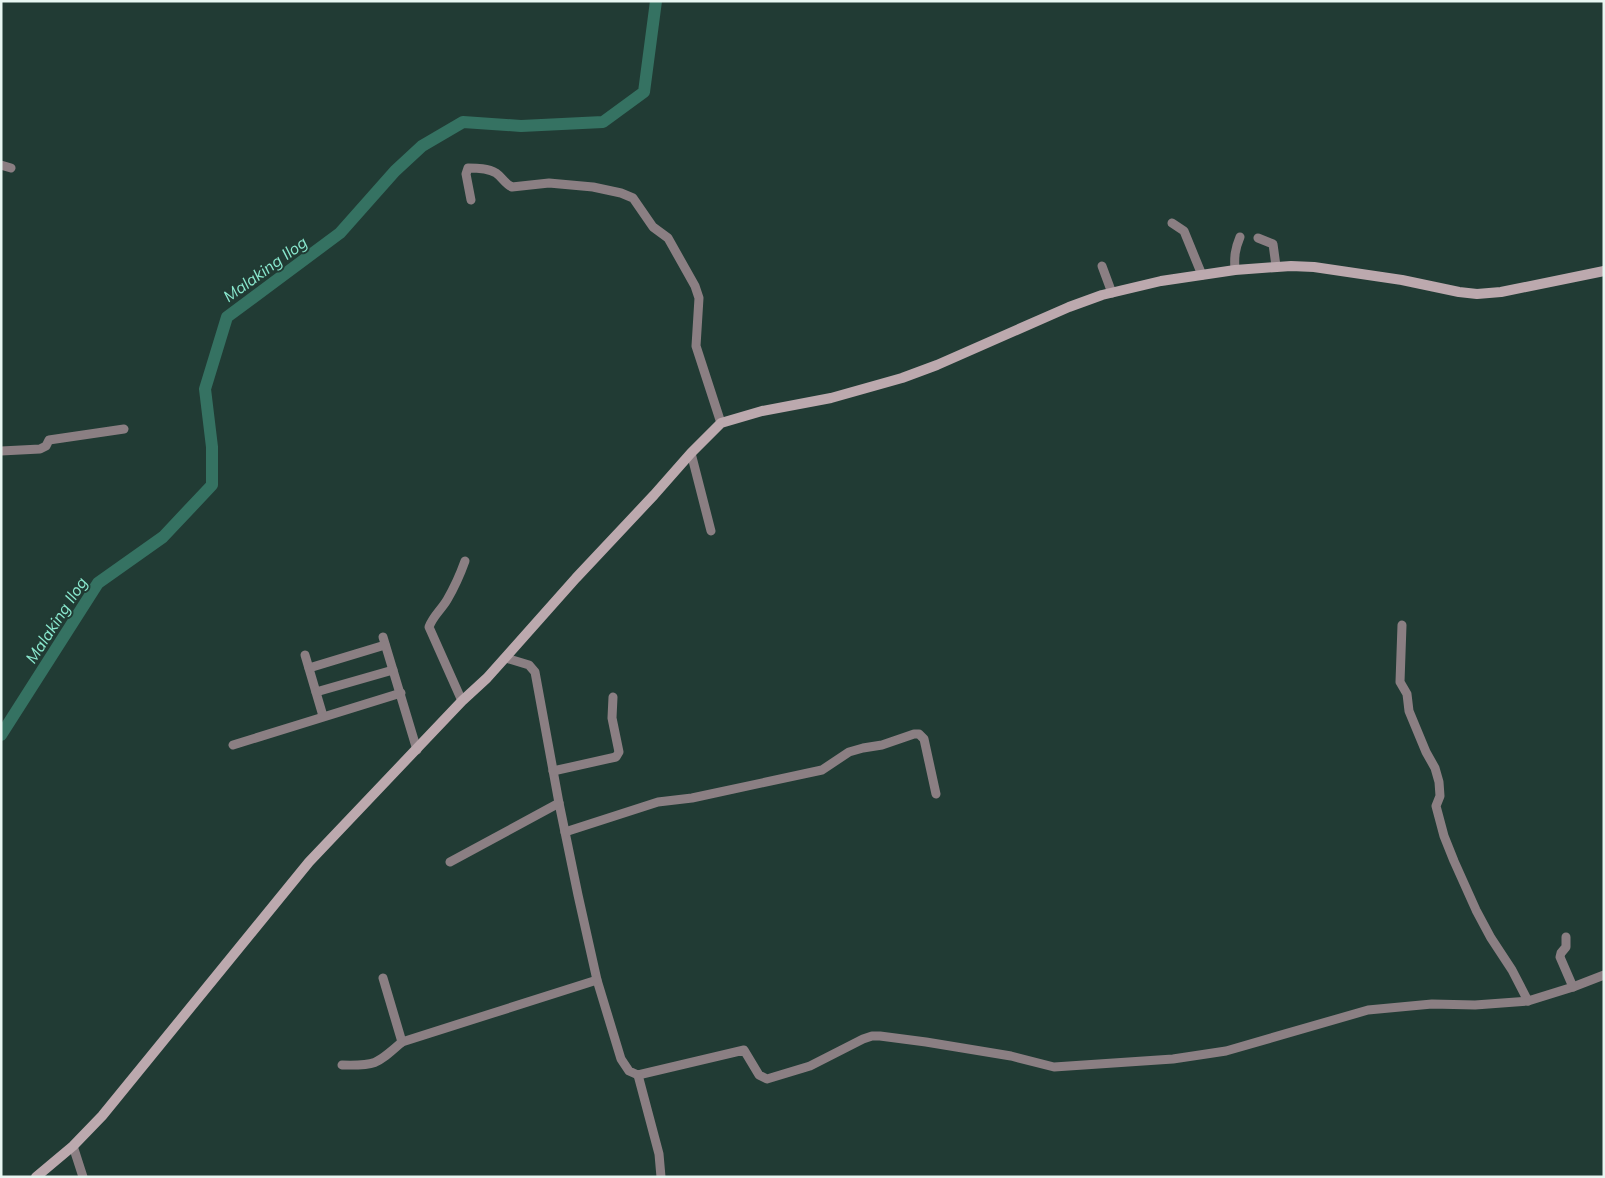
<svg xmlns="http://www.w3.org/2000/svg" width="1605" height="1178" viewBox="0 0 1605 1178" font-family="Mulish,sans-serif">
<rect width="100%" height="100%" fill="#213b34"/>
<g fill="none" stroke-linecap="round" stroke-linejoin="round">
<!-- river -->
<path stroke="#357262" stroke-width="12" d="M 1,735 L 98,583 L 163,537 L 212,485 L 212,447 L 205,389 L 227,317 L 340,233 L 395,171 L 422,146 L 463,122 L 521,126 L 603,122 L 644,92 L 656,1"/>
<!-- street -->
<g stroke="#8b7f83" stroke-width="9">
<path d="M 1,165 L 11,168"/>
<path d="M 471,200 L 466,174 L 468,168 C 477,168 488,168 496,173 C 502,177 505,184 512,187 L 549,183 L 593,187 L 621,193 L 633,198 L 653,227 L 668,238 L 695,286 L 699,298 L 696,346 L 721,423"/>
<path d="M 1172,223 L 1184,231 L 1202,275"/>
<path d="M 1258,238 L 1273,244 L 1276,266"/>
<path d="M 1102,266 L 1112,293"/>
<path d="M 1235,270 C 1234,257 1235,249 1240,237"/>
<path d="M 1,451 L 40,449 L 46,446 L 49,440 L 124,429"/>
<path d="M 691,453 L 711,531"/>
<path d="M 1402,625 L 1400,682 L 1407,694 L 1409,711 L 1426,752 L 1435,768 L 1439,782 L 1440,796 L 1436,806 L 1444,836 L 1454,861 L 1476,910 L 1491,938 L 1512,970 L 1528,1001"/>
<path d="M 383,637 L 417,750"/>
<path d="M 305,655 L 323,716"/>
<path d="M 506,658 L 529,665 L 535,672 L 559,803 L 578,895 L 597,980 L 621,1059 L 629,1071 L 638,1075 L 744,1050 L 759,1075 L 767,1079 L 810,1066 L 863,1039 L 872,1036 L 880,1036 L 926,1042 L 1011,1056 L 1054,1067 L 1173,1059 L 1226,1051 L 1368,1010 L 1432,1004 L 1475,1005 L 1528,1001 L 1573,987 L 1604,975"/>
<path d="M 309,668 L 385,645"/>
<path d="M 316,692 L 393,670"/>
<path d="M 462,701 L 429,627 C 433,616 441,610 447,600 C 454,588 460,575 465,561"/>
<path d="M 233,745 L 401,693"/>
<path d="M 553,771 L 616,757 L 619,752 L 612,718 L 613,697"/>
<path d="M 565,832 L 658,802 L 692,798 L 822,770 L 849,752 L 863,748 L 882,745 L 914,734 L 919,734 L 924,739 L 936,794"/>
<path d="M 450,862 L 559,803"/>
<path d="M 1566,937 L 1566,947 L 1561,953 L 1560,957 L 1573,987"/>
<path d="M 383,978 L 402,1042"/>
<path d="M 342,1065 C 376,1066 377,1064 402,1042 L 597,980"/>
<path d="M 638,1075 L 659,1154 L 661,1177"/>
<path d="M 73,1146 L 83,1177"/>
</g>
<!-- secondary -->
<path stroke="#bca9ae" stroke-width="10" d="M 36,1177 L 73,1146 L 102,1116 L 309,862 L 462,701 L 487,678 L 576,578 L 654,495 L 691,453 L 721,423 L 762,411 L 831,398 L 902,378 L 937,365 L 1069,307 L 1102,295 L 1161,281 L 1235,270 L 1291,266 L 1314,267 L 1402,280 L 1459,292 L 1477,294 L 1501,292 L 1604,271"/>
</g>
<g text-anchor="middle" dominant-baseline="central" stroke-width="4" stroke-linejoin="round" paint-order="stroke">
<!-- water labels -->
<g font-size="16" font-style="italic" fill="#8ae9cf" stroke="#213b34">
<text transform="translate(265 269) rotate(-36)">Malaking Ilog</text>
<text transform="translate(56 620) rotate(-57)">Malaking Ilog</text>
</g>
</g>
<!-- border -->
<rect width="1605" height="1178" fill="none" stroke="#e8f7f2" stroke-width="5"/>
</svg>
